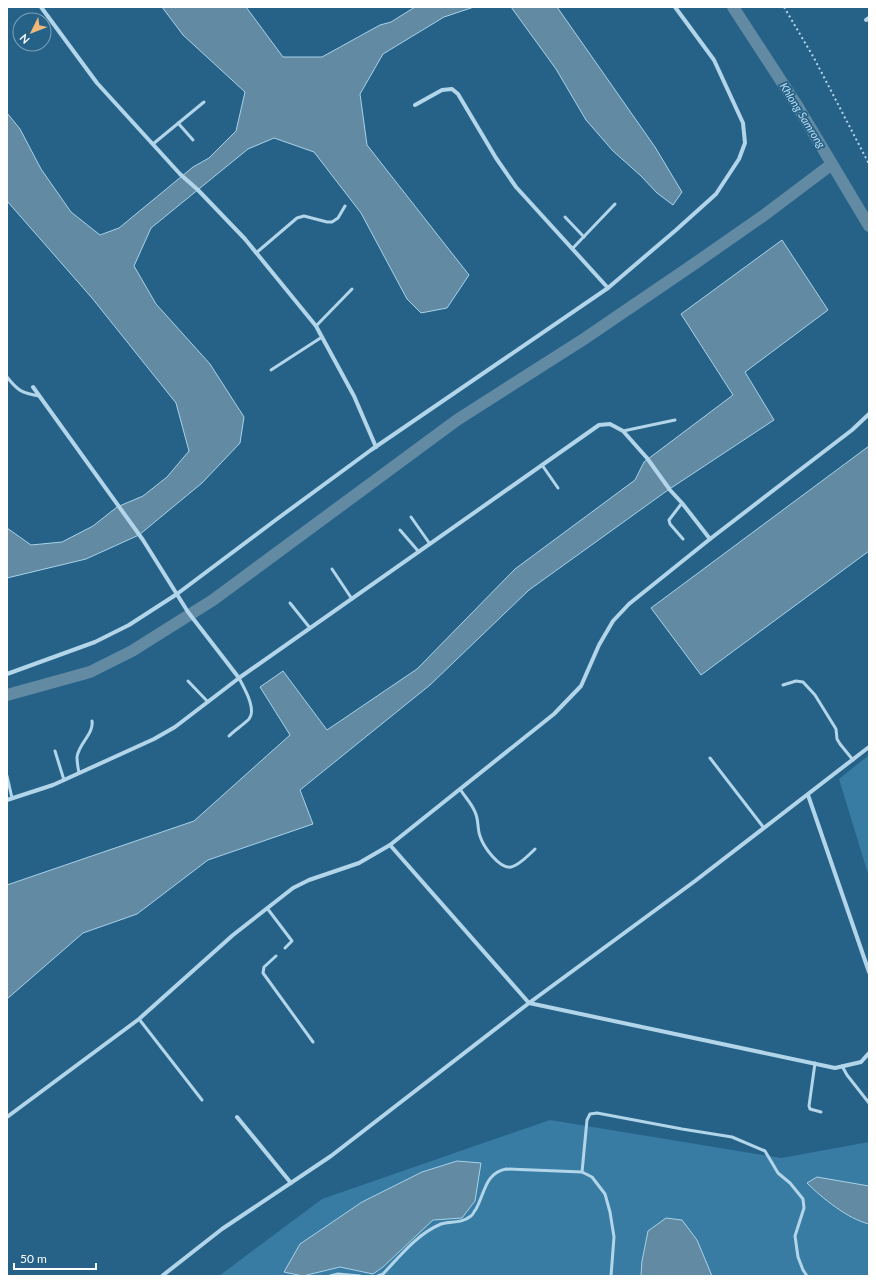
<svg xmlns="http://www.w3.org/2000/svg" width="876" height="1283" viewBox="0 0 876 1283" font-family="Lato,sans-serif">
<rect width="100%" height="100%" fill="#266288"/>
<!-- green -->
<g fill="#387ca3">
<path d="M 869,755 L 869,877 L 839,779 Z"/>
<path d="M 550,1120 L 781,1158 L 869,1142 L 869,1276 L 219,1276 L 322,1199 Z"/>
</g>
<!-- water -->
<g fill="#628aa3" stroke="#a7d2e9">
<path d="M 162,7 L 246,7 L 283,57 L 322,57 L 380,25 L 391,22 L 415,7 L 474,7 L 444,17 L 383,54 L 360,94 L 367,145 L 469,275 L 447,308 L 421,313 L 407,299 L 361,213 L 314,152 L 274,138 L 248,149 L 151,228 L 134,266 L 156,304 L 210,364 L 244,417 L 240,443 L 202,483 L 139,535 L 86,559 L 7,578 L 7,528 L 31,545 L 62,542 L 93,526 L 117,507 L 143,496 L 167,477 L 189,451 L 176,403 L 92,298 L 7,201 L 7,113 L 20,129 L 41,169 L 71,212 L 100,235 L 119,228 L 193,167 L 209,158 L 236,131 L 245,92 L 183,35 Z"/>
<path d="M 511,7 L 557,7 L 655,147 L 682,192 L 673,205 L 657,193 L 641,176 L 613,151 L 586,120 L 556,69 Z"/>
<path d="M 782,240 L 828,310 L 745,372 L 774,420 L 668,490 L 529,590 L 430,685 L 300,790 L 313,824 L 208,860 L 137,914 L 83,933 L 7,999 L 7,885 L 194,821 L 290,735 L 260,687 L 283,671 L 327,730 L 417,669 L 515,569 L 635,480 L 644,462 L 733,395 L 681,314 Z"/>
<path d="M 869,446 L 869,551 L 701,675 L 651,608 Z"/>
<path d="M 457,1161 L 481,1163 L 475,1201 L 462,1218 L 433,1220 L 383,1267 L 373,1274 L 340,1267 L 303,1276 L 284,1272 L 300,1244 L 362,1202 L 422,1172 Z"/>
<path d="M 817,1177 L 869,1186 L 869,1224 C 848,1219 822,1198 807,1183 Z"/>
<path d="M 666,1218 L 682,1220 L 697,1240 L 712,1276 L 641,1276 L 642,1261 L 648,1231 Z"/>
</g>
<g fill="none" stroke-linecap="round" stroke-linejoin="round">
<!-- canal -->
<g stroke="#628aa3" stroke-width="12">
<path d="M 733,7 L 798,107 L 869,226"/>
<path d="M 7,695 L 90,672 L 132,651 L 213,600 L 457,420 L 584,339 L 694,264 L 763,216 L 832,164"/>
</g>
<!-- path -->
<path stroke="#b2d5e9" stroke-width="2" stroke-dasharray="2 3" stroke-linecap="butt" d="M 784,7 L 814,58 L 869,164"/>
<!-- lane -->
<g stroke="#b2d5e9" stroke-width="3">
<path d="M 178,123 L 193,140"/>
<path d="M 153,144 L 204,102"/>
<path d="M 565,217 L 584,237"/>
<path d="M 573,248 L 615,204"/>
<path d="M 256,253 L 297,218 L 304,216 L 327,222 L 332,222 L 338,218 L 345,206"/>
<path d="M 316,326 L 352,289"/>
<path d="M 271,370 L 322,337"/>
<path d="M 7,377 C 18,391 22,393 39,396"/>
<path d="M 623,431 L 675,420"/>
<path d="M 542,465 L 558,488"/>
<path d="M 682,503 L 669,520 L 670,524 L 683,539"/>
<path d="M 411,517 L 430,544"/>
<path d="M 400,530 L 419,552"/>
<path d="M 332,569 L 352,599"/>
<path d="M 290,603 L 310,628"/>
<path d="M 188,681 L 208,702"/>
<path d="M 783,685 L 796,681 L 803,682 L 815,695 L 836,729 L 837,739 L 840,744 L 853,760"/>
<path d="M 229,736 C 235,730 243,725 249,719 C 257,709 244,688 239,678"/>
<path d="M 55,751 L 64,780"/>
<path d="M 710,758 L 764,828"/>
<path d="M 79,773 C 78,768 77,762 77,757 C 79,743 94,734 92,721"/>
<path d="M 7,776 L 12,798"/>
<path d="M 460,789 C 465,797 472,804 475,812 C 479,820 477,828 480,836 C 483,846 499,869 511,867 C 517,866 530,854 535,849"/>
<path d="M 267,908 L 292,941 L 285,948"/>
<path d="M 276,956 L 264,967 L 263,973 L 313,1042"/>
<path d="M 139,1019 L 202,1100"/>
<path d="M 815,1063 L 809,1106 L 810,1109 L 821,1112"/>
<path d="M 842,1066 L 847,1075 L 869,1103"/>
<path d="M 582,1172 L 587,1120 L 590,1114 L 597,1113 L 682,1129 L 732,1137 L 765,1151 L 778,1173 L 790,1183 L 803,1199 L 804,1208 L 795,1236 L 798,1257 L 803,1270 L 807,1276"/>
<path d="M 330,1276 L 338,1274 L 360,1276"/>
<path d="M 378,1276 L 383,1274 C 400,1256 417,1234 441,1224 C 451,1221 461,1224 471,1216 C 473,1215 474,1211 476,1209 C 485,1193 485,1173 506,1169 L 582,1172 L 592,1177 L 605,1194 L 610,1212 L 614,1237 L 611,1276"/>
</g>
<!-- street -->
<g stroke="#b2d5e9" stroke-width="4">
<path d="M 41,7 L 97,83 L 180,174 L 198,190 L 245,239 L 316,326 L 354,396 L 376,447"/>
<path d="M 866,20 L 869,18"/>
<path d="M 415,105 L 442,90 L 452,89 L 458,94 L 496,158 L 516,187 L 608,288"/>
<path d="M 33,387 L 143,540 L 188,612 L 239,678"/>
<path d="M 7,674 L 95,642 L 129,625 L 177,594 L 277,519 L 371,450 L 608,288 L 676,230 L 716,194 L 739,159 L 745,143 L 743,123 L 714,60 L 675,7"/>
<path d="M 808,795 L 869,972"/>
<path d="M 7,800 L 53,785 L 154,739 L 175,727 L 239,678 L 599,425 L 610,424 L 623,431 L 647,458 L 670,490 L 682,503 L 710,539"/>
<path d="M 390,845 L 529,1003 L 835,1068 L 861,1062 L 869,1053"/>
<path d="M 7,1117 L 139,1019 L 233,935 L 293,888 L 309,880 L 359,863 L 390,845 L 554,714 L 581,686 L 599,645 L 613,621 L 629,604 L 710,539 L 852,430 L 869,414"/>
<path d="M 237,1117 L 291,1183"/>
<path d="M 162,1276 L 222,1229 L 331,1156 L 529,1003 L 695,881 L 869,747"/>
</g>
</g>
<g text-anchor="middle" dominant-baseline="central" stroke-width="3.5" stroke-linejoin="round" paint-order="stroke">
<!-- water labels -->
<g font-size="11" font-style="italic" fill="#bedef0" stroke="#266288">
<text transform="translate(803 115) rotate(58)">Khlong Samrong</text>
</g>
</g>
<!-- border -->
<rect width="876" height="1283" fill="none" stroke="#ffffff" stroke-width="16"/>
<!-- north arrow -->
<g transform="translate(32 32) rotate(227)"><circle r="19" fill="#266288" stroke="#7da1b8"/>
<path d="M0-3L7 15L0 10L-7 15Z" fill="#f2b877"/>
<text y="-6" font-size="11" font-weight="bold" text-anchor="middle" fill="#ffffff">N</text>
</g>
<!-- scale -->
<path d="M14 1263v6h82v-6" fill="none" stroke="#ffffff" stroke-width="2"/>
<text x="20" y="1263" font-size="12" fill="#ffffff" stroke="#266288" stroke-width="3" paint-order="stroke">50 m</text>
</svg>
